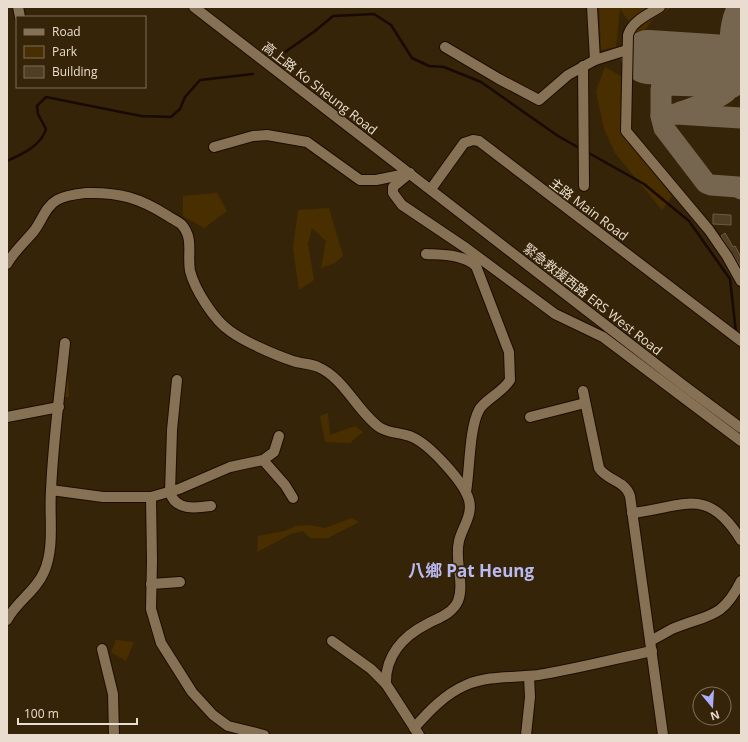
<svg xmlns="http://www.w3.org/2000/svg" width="748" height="742" viewBox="0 0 748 742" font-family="'Open Sans','Noto Sans TC',sans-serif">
<rect width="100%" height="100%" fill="#362409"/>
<!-- green -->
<g fill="#492e00">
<path d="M 599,7 L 672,7 L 653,19 L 640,37 L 620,9 L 616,47 L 601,50 Z"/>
<path d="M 605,67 L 621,76 L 622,134 L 672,196 L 662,210 L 615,153 L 604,129 L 596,91 Z"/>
<path d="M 217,193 L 227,211 L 204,228 L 183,216 L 183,196 Z"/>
<path d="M 329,208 L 343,256 L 335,263 L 321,268 L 326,241 L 312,228 L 308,244 L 314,280 L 299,290 L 293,248 L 298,210 Z"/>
<path d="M 68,378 L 69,397 L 64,397 L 54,384 Z"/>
<path d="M 328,413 L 330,435 L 355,426 L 363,432 L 350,443 L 325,442 L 320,416 Z"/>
<path d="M 352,518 L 359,522 L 328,538 L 310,538 L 303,531 L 291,534 L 257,552 L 258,536 L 284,531 L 296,526 L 309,525 L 325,528 Z"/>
<path d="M 116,640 L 134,642 L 126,661 L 111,652 Z"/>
</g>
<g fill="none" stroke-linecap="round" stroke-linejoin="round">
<!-- stream -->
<g stroke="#180a00" stroke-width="2.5">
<path d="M 275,59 L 315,31 L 333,16 L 374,14 L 391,25 L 412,58 L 429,66 L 444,67 L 481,82 L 558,136 L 581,149"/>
<path d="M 587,152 L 644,184 L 689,221 L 730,279 L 736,333"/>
<path d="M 7,161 C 22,154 41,146 46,129 L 38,114 L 37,106 L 46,97 L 141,116 L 171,117 L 180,109 L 185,97 L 200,80 L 253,74"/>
</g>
<!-- taxiway -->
<g stroke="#766650" stroke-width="21">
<path d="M 680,112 C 690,109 720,98 726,92 C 739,80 733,66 731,51 C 729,38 731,20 737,9 L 741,8"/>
<path d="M 661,116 L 661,89 L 665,85 L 733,87"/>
<path d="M 741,118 L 676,114 L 661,116 L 664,128 L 706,183 L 711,185 L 738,187 L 741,189"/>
</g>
<!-- runway -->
<path stroke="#766650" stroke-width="54" d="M 648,57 L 741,63"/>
</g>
<!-- building -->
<g fill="#503d23" stroke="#6f5b40">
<path d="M 713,214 L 731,215 L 731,225 L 713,224 Z"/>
<path d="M 725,233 L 733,247 L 735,246 L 741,257 L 741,268 L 721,236 Z"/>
</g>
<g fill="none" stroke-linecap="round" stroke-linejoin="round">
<defs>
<g id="minor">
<path d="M 18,7 L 20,17"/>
<path d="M 194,7 L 683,385 L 741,428"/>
<path d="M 592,7 L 595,60"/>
<path d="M 660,7 C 649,14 632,21 628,35 L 626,131 L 709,230 L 727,256 L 741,281"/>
<path d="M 445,47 L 499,79 L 539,100 L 568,75 L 595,60 L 627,50"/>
<path d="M 583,66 L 584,186"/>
<path d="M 214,147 L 253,136 L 267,135 L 307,142 L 360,180 L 376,180 L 406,174"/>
<path d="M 410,173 L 393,187 L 393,193 L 402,205 L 466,248 L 555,314 L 603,337 L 741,441"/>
<path d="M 431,189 L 464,143 L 473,140 L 479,141 L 741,341"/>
<path d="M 426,254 C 443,255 463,254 476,266 L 509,352 L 510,380 C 502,393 484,400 479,410 C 469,429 470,469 466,492"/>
<path d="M 7,264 C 14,251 25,242 34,231 C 42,221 45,207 57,200 C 66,195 77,194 86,193 C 119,192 140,198 168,216 C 172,219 178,221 182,225 C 194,239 187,254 190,271 C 195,290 214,320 230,331 C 245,342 275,355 293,361 C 301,364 310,363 318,367 C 344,378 357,411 379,427 C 389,434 401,432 412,437 C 429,444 464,482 469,500 C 473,515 462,528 459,541 C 454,561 465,583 458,601 C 452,614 438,618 427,624 C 403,636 385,656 386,684"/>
<path d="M 177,380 L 172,430 L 170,492 C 175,511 196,508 211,506"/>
<path d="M 583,391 L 599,468 C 606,480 626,481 630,496 L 663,735"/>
<path d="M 7,417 L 59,407"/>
<path d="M 530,417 L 585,403"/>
<path d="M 263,460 L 285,485 L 293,498"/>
<path d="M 51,490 L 103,497 L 151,497 L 179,489 L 230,467 L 263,460 L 274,452 L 279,436"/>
<path d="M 151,497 L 152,560 L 151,609 L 161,643 L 192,692 L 213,715 L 228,726 L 264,735"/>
<path d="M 632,513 C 684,507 707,485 741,540"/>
<path d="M 151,584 L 180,582"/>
<path d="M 7,620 C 16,602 36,591 44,572 C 55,547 49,517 51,491 C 53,441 60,392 65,343"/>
<path d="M 332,641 L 371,669 L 386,684 L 419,735"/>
<path d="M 650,641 C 658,637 665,633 672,629 C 707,614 722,620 741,581"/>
<path d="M 102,649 L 113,694 L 114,735"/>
<path d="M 414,728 C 429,711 445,694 466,685 C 489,675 514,678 538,675 C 576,669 614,659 652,651"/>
<path d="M 526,735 L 530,697 L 529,676"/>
</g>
</defs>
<!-- minor casing -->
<use href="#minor" stroke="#1d0c00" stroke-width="12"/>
<!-- minor -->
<use href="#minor" stroke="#867155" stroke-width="10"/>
</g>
<g text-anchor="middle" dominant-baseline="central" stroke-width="3.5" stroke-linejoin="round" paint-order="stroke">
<!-- street labels -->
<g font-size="13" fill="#e8ddce" stroke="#362409">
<text transform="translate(320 88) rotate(38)">高上路 Ko Sheung Road</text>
<text transform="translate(589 209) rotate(37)">主路 Main Road</text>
<text transform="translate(593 299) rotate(38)">緊急救援西路 ERS West Road</text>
</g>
<!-- district labels -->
<g font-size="17" font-weight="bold" fill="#babaf3" stroke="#362409">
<text x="471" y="570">八鄉 Pat Heung</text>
</g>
</g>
<!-- border -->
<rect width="748" height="742" fill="none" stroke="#e8ddce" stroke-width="16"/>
<!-- legend -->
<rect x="16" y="16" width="130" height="72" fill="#362409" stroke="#7d6e58"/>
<rect x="24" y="29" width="20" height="6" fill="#867155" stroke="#7d6e58"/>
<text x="52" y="36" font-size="12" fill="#e8ddce">Road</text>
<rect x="24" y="46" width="20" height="12" fill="#492e00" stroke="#7d6e58"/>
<text x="52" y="56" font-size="12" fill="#e8ddce">Park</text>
<rect x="24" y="66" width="20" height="12" fill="#503d23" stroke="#7d6e58"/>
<text x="52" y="76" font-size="12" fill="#e8ddce">Building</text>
<!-- north arrow -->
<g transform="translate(712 706) rotate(162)"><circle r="19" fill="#362409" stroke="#7d6e58"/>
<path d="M0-3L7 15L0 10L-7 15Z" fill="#afaefa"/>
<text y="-6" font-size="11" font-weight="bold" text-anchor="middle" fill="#e8ddce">N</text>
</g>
<!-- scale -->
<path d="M18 718v6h119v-6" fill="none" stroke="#e8ddce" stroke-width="2"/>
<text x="24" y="718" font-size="12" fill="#e8ddce" stroke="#362409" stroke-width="3" paint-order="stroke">100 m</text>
</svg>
